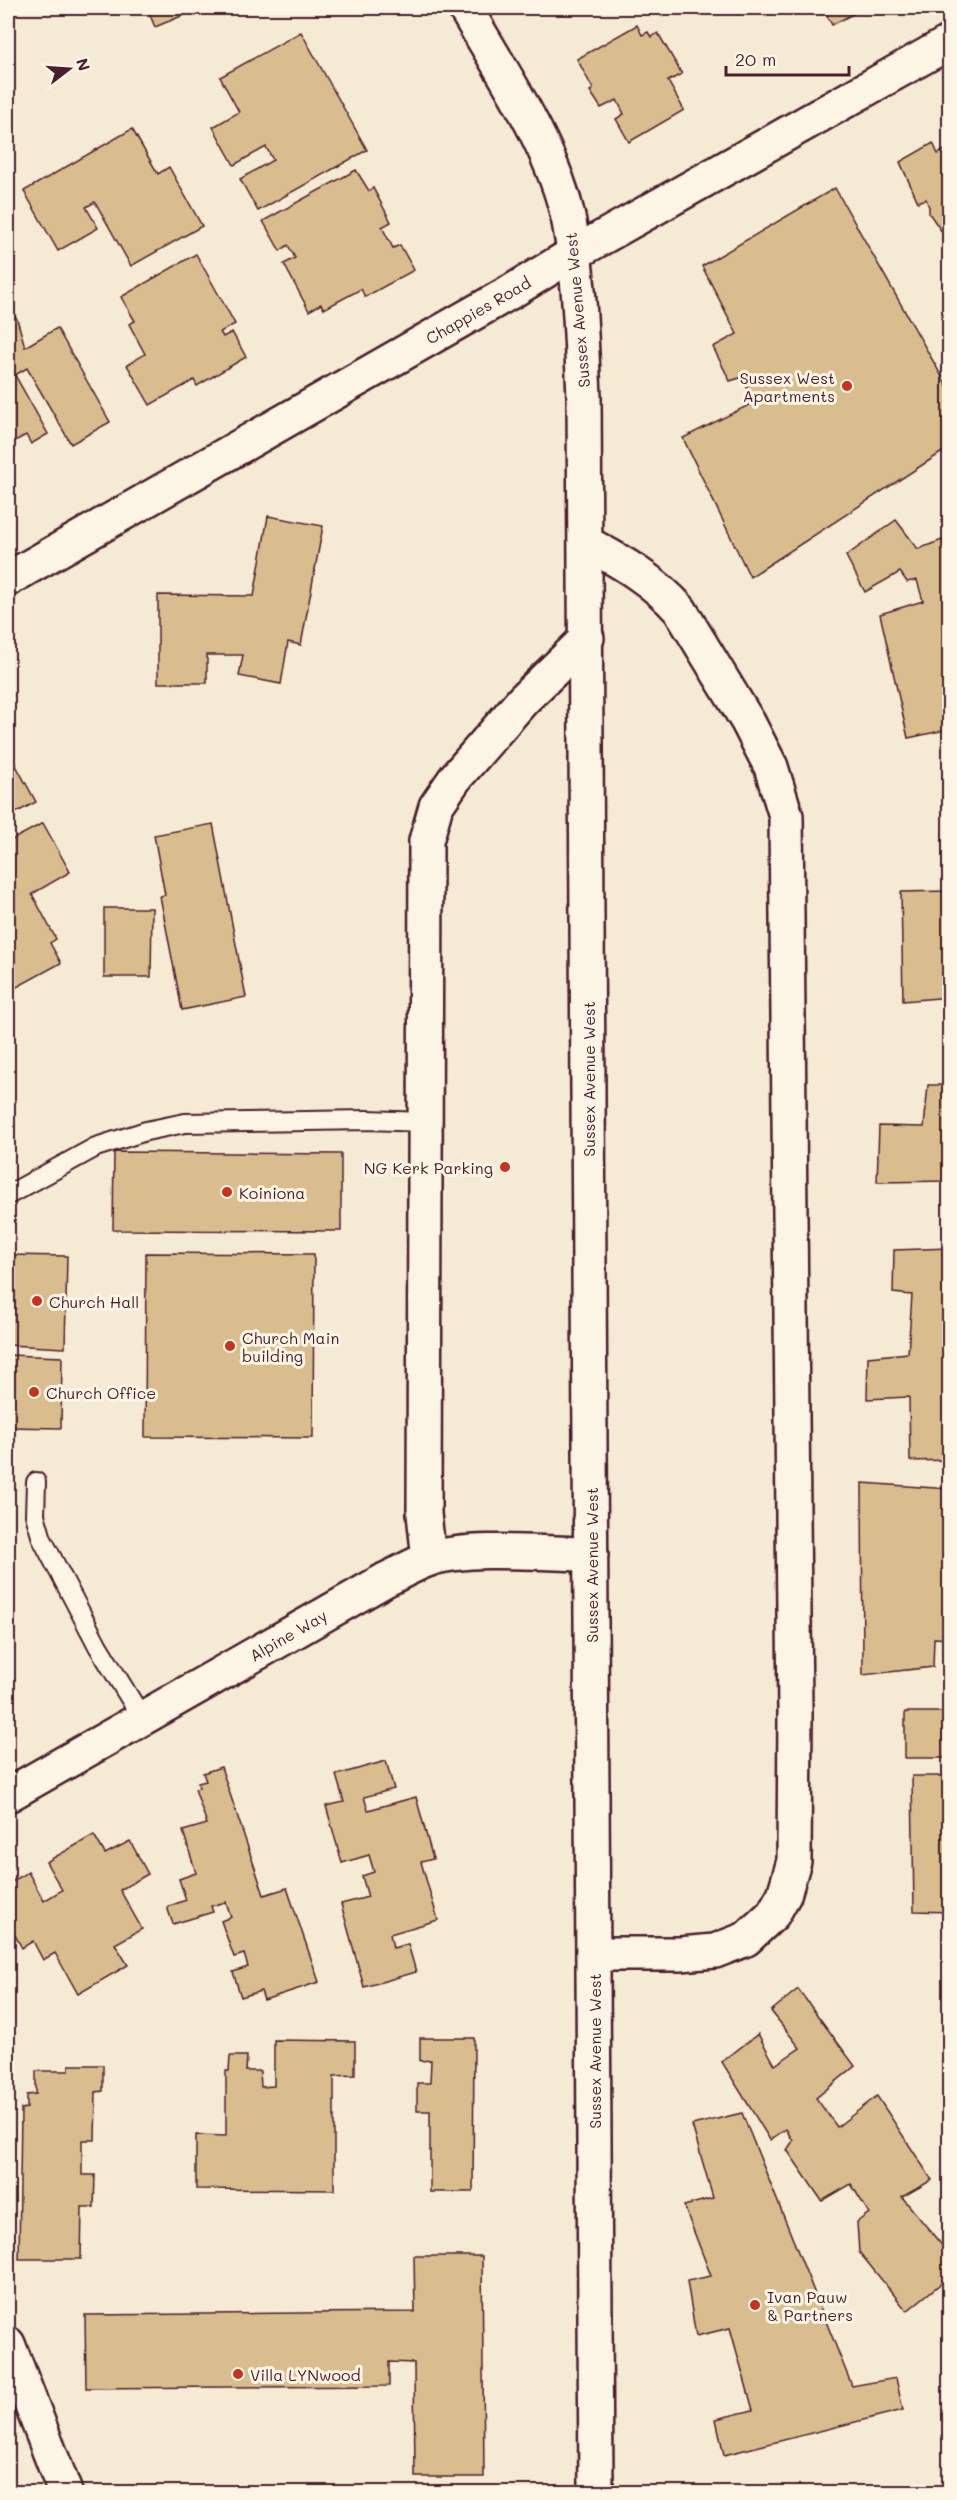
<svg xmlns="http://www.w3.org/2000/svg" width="957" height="2500" viewBox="0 0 957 2500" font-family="Mali,sans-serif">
<rect width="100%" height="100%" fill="#f5ead4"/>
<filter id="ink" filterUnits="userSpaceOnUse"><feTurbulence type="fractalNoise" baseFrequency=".0167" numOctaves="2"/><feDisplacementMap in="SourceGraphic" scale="12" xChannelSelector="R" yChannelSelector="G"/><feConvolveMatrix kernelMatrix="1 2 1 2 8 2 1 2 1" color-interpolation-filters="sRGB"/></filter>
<g filter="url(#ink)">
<!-- building -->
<g fill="#d9bd8e" stroke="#4a1f2b" stroke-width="1.5">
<path d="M 147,8 L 201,8 L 155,27 Z"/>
<path d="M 823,8 L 864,8 L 832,25 Z"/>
<path d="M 637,25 L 642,35 L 648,32 L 651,37 L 658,33 L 682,74 L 668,81 L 684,110 L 629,142 L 616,119 L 624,114 L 617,100 L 601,108 L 590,91 L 593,89 L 577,59 Z"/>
<path d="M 301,32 L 367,150 L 258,211 L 240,179 L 273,160 L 266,147 L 234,165 L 213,127 L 239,112 L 220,77 Z"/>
<path d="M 132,129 L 158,174 L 169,167 L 202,226 L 131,266 L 95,202 L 86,207 L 98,228 L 58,251 L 24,191 Z"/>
<path d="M 933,143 L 938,154 L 950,147 L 950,244 L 929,213 L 929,207 L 926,199 L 918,202 L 900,162 Z"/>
<path d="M 356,170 L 369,191 L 373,188 L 391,222 L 382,227 L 393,248 L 400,245 L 414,270 L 365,297 L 361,289 L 324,309 L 321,304 L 309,311 L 284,264 L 295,258 L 288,245 L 280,251 L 263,221 Z"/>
<path d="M 835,188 L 950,391 L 950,447 L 750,577 L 683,438 L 753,403 L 743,377 L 730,381 L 713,347 L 737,334 L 702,266 Z"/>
<path d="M 196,254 L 235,324 L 220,332 L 223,337 L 232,332 L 246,357 L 197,386 L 194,380 L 150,405 L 127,365 L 145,354 L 129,324 L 135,321 L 121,297 Z"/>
<path d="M 8,310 L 17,319 L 25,347 L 57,328 L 110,422 L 71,444 L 27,368 L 15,375 L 48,434 L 31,444 L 26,435 L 13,442 L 8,433 Z"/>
<path d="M 268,516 L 323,526 L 301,645 L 288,642 L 281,684 L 239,676 L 243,655 L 207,655 L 207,683 L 158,683 L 158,595 L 254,596 Z"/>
<path d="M 896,520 L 918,549 L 950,537 L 950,729 L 908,738 L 880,614 L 923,601 L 917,580 L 907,582 L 900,572 L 865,592 L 846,556 Z"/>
<path d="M 8,751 L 36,802 L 8,817 Z"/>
<path d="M 43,823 L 70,872 L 32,894 L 56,939 L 50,943 L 61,963 L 15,988 L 8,975 L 8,842 Z"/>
<path d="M 213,824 L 246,997 L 182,1010 L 160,896 L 165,895 L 154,835 Z"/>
<path d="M 949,891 L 950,997 L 903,1001 L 901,892 Z"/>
<path d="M 104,908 L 152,908 L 151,977 L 104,977 Z"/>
<path d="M 928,1085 L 950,1085 L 950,1181 L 877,1182 L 879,1126 L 924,1127 Z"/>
<path d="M 114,1152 L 341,1154 L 341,1231 L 113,1230 Z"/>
<path d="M 950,1248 L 950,1460 L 910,1461 L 909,1397 L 867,1399 L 868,1357 L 908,1353 L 912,1295 L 893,1293 L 894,1250 Z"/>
<path d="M 146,1253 L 314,1254 L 313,1438 L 145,1437 Z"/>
<path d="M 8,1255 L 67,1256 L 65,1348 L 8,1345 Z"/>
<path d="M 8,1355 L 62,1357 L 61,1428 L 8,1427 Z"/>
<path d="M 862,1483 L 950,1489 L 950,1639 L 934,1638 L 933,1667 L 863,1675 Z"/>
<rect x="905" y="1712" width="45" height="46"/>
<path d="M 386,1761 L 394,1789 L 364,1797 L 368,1810 L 416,1797 L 433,1859 L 421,1862 L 438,1920 L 390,1934 L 393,1948 L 408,1944 L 416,1972 L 364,1987 L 341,1904 L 368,1897 L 362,1876 L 374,1872 L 369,1855 L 342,1863 L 326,1806 L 344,1802 L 336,1775 Z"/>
<path d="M 221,1767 L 264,1895 L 287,1888 L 319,1982 L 264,2000 L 261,1991 L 241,1997 L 233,1972 L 248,1967 L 244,1954 L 234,1957 L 221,1921 L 231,1917 L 226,1902 L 211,1906 L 213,1912 L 173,1924 L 167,1907 L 186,1900 L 179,1879 L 196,1873 L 183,1831 L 207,1824 L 195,1789 L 199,1788 L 198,1783 L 206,1781 L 203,1773 Z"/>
<path d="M 912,1776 L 950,1776 L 950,1912 L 914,1911 Z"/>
<path d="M 94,1835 L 105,1854 L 130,1841 L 148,1874 L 120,1890 L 142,1929 L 115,1944 L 128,1965 L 78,1994 L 55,1953 L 43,1960 L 33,1941 L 22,1948 L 8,1922 L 8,1884 L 28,1872 L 44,1901 L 62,1890 L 46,1862 Z"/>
<path d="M 798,1989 L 855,2066 L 816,2098 L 837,2127 L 877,2096 L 932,2180 L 902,2197 L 950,2255 L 950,2276 L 907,2311 L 859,2252 L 857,2222 L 869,2213 L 851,2184 L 822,2201 L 787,2150 L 793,2141 L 786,2129 L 770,2140 L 722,2062 L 758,2034 L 775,2065 L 800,2048 L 771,2011 Z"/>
<path d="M 420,2038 L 474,2038 L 473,2192 L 430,2192 L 430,2111 L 417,2111 L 417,2083 L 430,2083 L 431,2060 L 420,2061 Z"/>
<path d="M 274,2040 L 355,2041 L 355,2075 L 334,2076 L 334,2190 L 196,2189 L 196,2135 L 226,2136 L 226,2071 L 229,2071 L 230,2056 L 247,2056 L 246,2071 L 260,2071 L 261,2087 L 274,2086 Z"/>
<path d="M 69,2065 L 103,2065 L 103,2091 L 96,2092 L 95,2140 L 82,2140 L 82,2175 L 95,2175 L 94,2207 L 82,2207 L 81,2259 L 19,2259 L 21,2109 L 27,2108 L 27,2095 L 36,2094 L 36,2071 L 69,2071 Z"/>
<path d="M 742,2113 L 852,2386 L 896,2378 L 903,2410 L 724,2455 L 716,2419 L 753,2410 L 730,2328 L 696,2336 L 687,2281 L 711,2276 L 684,2206 L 713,2198 L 692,2125 Z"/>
<path d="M 414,2256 L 482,2256 L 484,2477 L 415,2477 L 414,2363 L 389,2362 L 389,2386 L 86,2388 L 85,2315 L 415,2312 Z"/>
</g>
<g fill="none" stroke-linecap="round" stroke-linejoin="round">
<defs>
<g id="service">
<path d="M 8,1195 L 96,1147 L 146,1131 L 185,1123 L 367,1120 L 424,1122"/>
<path d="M 36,1482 L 35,1515 L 42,1539 L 98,1646 L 142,1718"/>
</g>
<g id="minor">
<path d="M 465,8 C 502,72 554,148 569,222 C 580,279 581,338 584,396 L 596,2492"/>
<path d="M 586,543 C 622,562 653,580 680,610 L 748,722 L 771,767 L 786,816 L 795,1713 L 794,1861 L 784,1895 L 773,1914 L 746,1939 L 715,1951 L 680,1954 L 593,1954"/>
<path d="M 8,579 L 514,290 L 573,254 L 950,42"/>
<path d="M 429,1559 L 424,1514 L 426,841 L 436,806 L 456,777 L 523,700 L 587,638"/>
<path d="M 8,1795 L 385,1580 C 400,1573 416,1563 432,1558 C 476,1546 544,1554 591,1554"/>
<path d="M 8,2344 L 65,2492"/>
</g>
</defs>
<!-- service casing -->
<use href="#service" stroke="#4a1f2b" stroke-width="22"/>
<!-- minor casing -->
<use href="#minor" stroke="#4a1f2b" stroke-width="38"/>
<!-- service -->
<use href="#service" stroke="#fcf5e5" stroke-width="18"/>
<!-- minor -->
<use href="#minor" stroke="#fcf5e5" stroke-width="33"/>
</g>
</g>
<!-- markers -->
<g fill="#c8321e" stroke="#fcf5e5" stroke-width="2">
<circle cx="847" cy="386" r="6"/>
<circle cx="505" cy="1167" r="6"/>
<circle cx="227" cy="1192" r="6"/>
<circle cx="37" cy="1301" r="6"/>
<circle cx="230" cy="1346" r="6"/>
<circle cx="34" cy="1392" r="6"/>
<circle cx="755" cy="2305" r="6"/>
<circle cx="238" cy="2374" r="6"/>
</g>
<g text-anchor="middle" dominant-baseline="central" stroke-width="6" stroke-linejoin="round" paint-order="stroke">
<!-- street labels -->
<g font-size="16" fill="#4a1f2b" stroke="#fcf5e5">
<text transform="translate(478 310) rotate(-30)">Chappies Road</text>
<text transform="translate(577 310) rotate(-95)">Sussex Avenue West</text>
<text transform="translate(588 1079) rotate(-90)">Sussex Avenue West</text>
<text transform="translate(591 1565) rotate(-90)">Sussex Avenue West</text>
<text transform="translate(288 1635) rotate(-30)">Alpine Way</text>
<text transform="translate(594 2051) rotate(-90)">Sussex Avenue West</text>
</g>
<!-- poi labels -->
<g font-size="16" fill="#4a1f2b" stroke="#fcf5e5" text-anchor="start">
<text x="835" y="377" text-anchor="end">Sussex West<tspan x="835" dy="18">Apartments</tspan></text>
<text x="493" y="1167" text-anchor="end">NG Kerk Parking</text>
<text x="239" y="1192">Koiniona</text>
<text x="49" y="1301">Church Hall</text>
<text x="242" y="1337">Church Main<tspan x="242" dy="18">building</tspan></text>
<text x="46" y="1392">Church Office</text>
<text x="767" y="2296">Ivan Pauw<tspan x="767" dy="18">&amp; Partners</tspan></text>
<text x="250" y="2374">Villa LYNwood</text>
</g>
</g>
<!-- margin -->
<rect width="957" height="2500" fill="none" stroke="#fcf5e5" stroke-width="30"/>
<rect x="15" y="15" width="927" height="2470" fill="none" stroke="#4a1f2b" stroke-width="2" filter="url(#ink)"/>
<!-- north arrow -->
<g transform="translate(69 69) rotate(73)" stroke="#fcf5e5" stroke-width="4.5" paint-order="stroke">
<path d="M0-4.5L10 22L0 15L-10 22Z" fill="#4a1f2b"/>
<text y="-9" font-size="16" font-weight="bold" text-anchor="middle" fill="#4a1f2b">N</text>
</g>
<!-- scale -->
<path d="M726 66v9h123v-9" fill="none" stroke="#4a1f2b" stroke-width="3"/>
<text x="735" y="66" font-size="18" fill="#4a1f2b" stroke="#fcf5e5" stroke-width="4.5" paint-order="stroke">20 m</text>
</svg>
